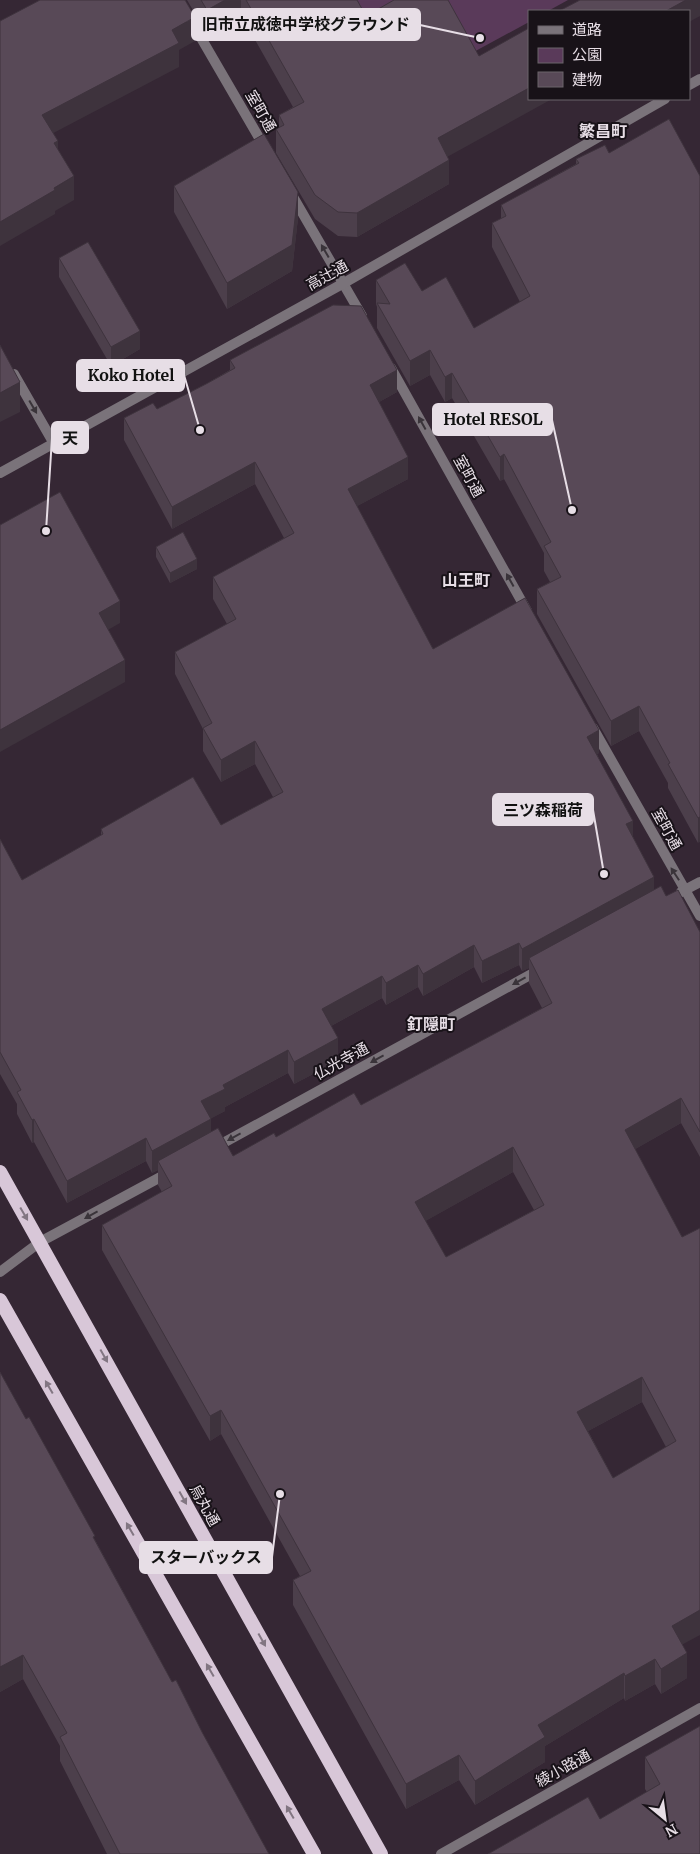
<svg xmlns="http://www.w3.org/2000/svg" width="700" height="1854" viewBox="0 0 700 1854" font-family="Merriweather,'Noto Sans JP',serif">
<rect width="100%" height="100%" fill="#352734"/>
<!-- green -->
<g fill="#5a3a5a">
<path d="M 356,0 L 402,0 L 367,19 Z"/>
<path d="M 441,0 L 568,0 L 548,11 L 529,11 L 529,22 L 470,54 Z"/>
</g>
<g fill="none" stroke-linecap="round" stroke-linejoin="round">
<!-- minor -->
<g stroke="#7a737a" stroke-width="10">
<path d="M 179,0 L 265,148"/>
<path d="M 292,195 L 362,316"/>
<path d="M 391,368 L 527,611"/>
<path d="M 14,374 L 53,442"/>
<path d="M 593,728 L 700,916"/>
<path d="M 681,892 L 700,882"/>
<path d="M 214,1148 L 539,970"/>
<path d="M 0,1272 L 40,1242 L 168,1173"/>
</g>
<!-- tertiary -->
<g stroke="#7a737a" stroke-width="10">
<path d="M 689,85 L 700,79"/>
<path d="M 0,473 L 344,283 L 665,99"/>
<path d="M 441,1854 L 700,1708"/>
</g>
<!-- trunk -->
<g stroke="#d8c7d8" stroke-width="14">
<path d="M 0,1172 L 381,1854"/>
<path d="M 0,1300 L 314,1854"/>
</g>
</g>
<!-- wall -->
<g fill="#4c3f4b" fill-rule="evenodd">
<path d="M 187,0 L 357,0 L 448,157 L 449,184 L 357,237 L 338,236 L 315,219 L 276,153 L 276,129 L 279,128 L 279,115 L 293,107 L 241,15 L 207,34 Z"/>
<path d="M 609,153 L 700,176 L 698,843 L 668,788 L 668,783 L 639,731 L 611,746 L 537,614 L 537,589 L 550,582 L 544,571 L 544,553 L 504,479 L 500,481 L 452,398 L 445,402 L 430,375 L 410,386 L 377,328 L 377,307 L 376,304 L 376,280 L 422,291 L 474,328 L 520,302 L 492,247 L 492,223 L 501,219 L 501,205 L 576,164 L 576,159 Z"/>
<path d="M 174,186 L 298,218 L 292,271 L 227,309 L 174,212 Z"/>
<path d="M 59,258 L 140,349 L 111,366 L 59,277 Z"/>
<path d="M 230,360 L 397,392 L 379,402 L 408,479 L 357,506 L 433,649 L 599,753 L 597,754 L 633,837 L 654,890 L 666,896 L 700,932 L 700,1157 L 681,1123 L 635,1149 L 682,1237 L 682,1644 L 687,1678 L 661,1694 L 655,1684 L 625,1701 L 624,1698 L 545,1746 L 545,1762 L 475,1805 L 459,1780 L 406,1809 L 293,1605 L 293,1580 L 300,1576 L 221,1434 L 210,1441 L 102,1250 L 102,1225 L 162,1192 L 158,1185 L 158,1170 L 152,1173 L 146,1161 L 67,1203 L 34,1142 L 32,1143 L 17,1114 L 17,1104 L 0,1074 L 0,839 L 22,880 L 101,835 L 101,829 L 221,825 L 273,797 L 255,764 L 221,782 L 203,751 L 203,729 L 175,674 L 175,652 L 227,624 L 213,599 L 213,577 L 284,538 L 255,484 L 172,529 L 124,440 L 124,418 L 157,409 L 206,384 L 230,370 ZM 519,965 L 522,971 L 529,968 L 529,983 L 542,1008 L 361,1105 L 276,1137 L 233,1156 L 211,1132 L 211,1118 L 225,1111 L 225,1107 L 288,1073 L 294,1084 L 338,1061 L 331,1026 L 382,998 L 386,1005 L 418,987 L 423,996 L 474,967 L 482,983 ZM 513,1172 L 534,1210 L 446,1257 L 425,1221 ZM 642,1402 L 666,1447 L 613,1478 L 588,1431 Z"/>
<path d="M 156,547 L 197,569 L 170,583 L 156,557 Z"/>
<path d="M 26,1419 L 95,1540 L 172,1682 L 202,1732 L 269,1854 L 107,1854 L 60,1761 L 60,1746 L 23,1679 L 0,1692 Z"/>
<path d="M 645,1757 L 700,1854 L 647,1792 L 645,1789 Z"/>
</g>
<!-- shaded-wall -->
<g fill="#3e333d">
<path d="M 225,0 L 241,0 L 241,15 L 207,34 L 207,10 Z"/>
<path d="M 686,0 L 700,0 L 700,16 L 689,22 L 689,11 L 666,11 Z"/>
<path d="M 195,17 L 195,41 L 179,50 L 179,67 L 42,139 L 42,115 L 172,30 Z"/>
<path d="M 529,88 L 529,99 L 552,99 L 438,162 L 438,138 Z"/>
<path d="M 58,141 L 58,165 L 54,143 Z"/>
<path d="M 449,160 L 449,184 L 357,237 L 357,213 Z"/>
<path d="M 74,176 L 74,200 L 55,211 L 55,214 L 0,246 L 0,222 Z"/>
<path d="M 298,192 L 298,218 L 292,271 L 227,309 L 227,283 Z"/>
<path d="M 140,331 L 140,349 L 111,366 L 111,347 Z"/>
<path d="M 430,350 L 430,375 L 410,386 L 410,361 Z"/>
<path d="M 397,370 L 397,392 L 370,407 L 370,385 Z"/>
<path d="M 452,373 L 452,398 L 445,402 L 445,377 Z"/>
<path d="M 20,382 L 20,412 L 0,422 L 0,393 Z"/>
<path d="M 504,454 L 504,479 L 500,481 L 500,457 Z"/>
<path d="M 408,457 L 408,479 L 348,511 L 348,489 Z"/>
<path d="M 255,462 L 255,484 L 172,529 L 172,507 Z"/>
<path d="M 197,559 L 197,569 L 170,583 L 170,573 Z"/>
<path d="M 120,601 L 120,623 L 99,635 L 99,613 Z"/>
<path d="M 125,660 L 125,682 L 0,752 L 0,730 Z"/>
<path d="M 639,706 L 639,731 L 611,746 L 611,721 Z"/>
<path d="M 599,730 L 599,753 L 587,759 L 587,737 Z"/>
<path d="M 255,741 L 255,764 L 221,782 L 221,760 Z"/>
<path d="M 700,817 L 700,842 L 698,843 L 698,818 Z"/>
<path d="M 633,821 L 633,843 L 626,824 Z"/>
<path d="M 654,877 L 654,899 L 529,958 L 529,968 L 522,971 L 522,949 Z"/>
<path d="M 519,943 L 519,965 L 482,983 L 482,961 Z"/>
<path d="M 474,945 L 474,967 L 423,996 L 423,974 Z"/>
<path d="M 418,965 L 418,987 L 386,1005 L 386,983 Z"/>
<path d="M 382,976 L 382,998 L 322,1031 L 322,1009 Z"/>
<path d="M 338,1038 L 338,1061 L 294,1084 L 294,1062 Z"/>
<path d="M 288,1050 L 288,1073 L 225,1107 L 225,1111 L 201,1124 L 201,1101 L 223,1085 Z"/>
<path d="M 681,1098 L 681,1123 L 625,1155 L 625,1130 Z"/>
<path d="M 34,1119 L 34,1142 L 32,1143 L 32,1120 Z"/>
<path d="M 211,1119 L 211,1141 L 158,1161 L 158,1170 L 152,1173 L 152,1151 Z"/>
<path d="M 146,1138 L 146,1161 L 67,1203 L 67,1181 Z"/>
<path d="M 513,1147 L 513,1172 L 415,1227 L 415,1202 Z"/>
<path d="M 642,1377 L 642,1402 L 577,1437 L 577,1412 Z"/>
<path d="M 221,1410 L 221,1434 L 210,1441 L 210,1416 Z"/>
<path d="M 700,1610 L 700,1635 L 672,1650 L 672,1626 Z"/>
<path d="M 687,1653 L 687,1678 L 661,1694 L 661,1669 Z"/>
<path d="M 23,1655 L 23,1679 L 0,1692 L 0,1667 Z"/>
<path d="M 655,1659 L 655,1684 L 625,1701 L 625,1676 Z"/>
<path d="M 624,1673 L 624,1698 L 545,1746 L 545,1762 L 475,1805 L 475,1781 L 538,1725 Z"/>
<path d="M 459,1755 L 459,1780 L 406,1809 L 406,1784 Z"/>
</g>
<!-- building -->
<g fill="#584957" stroke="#3e333d" fill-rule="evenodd">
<path d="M 40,0 L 185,0 L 195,17 L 172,30 L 179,43 L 42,115 L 58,141 L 54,143 L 74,176 L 54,188 L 55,190 L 0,222 L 0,21 Z"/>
<path d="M 201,0 L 225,0 L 207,10 Z"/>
<path d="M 246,0 L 357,0 L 366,16 L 394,0 L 448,0 L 479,56 L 529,28 L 529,88 L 438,138 L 449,160 L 357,213 L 338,212 L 315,195 L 276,129 L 284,125 L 279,115 L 304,102 Z"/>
<path d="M 580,0 L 686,0 L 666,11 L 559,11 Z"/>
<path d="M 669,119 L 700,176 L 700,817 L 698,818 L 668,764 L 670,763 L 639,706 L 611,721 L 537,589 L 561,577 L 544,546 L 551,542 L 504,454 L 500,457 L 452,373 L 445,377 L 430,350 L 410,361 L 377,303 L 390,304 L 376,280 L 405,263 L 422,291 L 446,277 L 474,328 L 530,296 L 492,223 L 506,216 L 501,205 L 579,163 L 576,159 L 605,145 L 609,153 Z"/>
<path d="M 264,134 L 298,192 L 292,245 L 227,283 L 174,186 Z"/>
<path d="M 88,242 L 140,331 L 111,347 L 59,258 Z"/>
<path d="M 333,305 L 361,306 L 397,370 L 370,385 L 408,457 L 348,489 L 433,649 L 525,598 L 599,730 L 587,737 L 633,821 L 626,824 L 654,877 L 522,949 L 519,943 L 482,961 L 474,945 L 423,974 L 418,965 L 386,983 L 382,976 L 322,1009 L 338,1038 L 294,1062 L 288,1050 L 223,1085 L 225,1089 L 201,1101 L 211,1119 L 152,1151 L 146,1138 L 67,1181 L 34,1119 L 32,1120 L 17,1092 L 21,1090 L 0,1052 L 0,839 L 22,880 L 103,834 L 101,829 L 193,777 L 221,825 L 283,792 L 255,741 L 221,760 L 203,728 L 212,723 L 175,652 L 236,619 L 213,577 L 294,533 L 255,462 L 172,507 L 124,418 L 153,403 L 157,409 L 206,384 L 235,368 L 230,360 Z"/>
<path d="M 0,345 L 20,382 L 0,393 Z"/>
<path d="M 60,492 L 120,601 L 99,613 L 125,660 L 0,730 L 0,525 Z"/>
<path d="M 183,532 L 197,559 L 170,573 L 156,547 Z"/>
<path d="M 661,886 L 666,896 L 678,890 L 700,932 L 700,1132 L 681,1098 L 625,1130 L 682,1237 L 700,1228 L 700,1610 L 672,1626 L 687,1653 L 661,1669 L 655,1659 L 625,1676 L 624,1673 L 538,1725 L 545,1737 L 475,1781 L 459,1755 L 406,1784 L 293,1580 L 311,1571 L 221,1410 L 210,1416 L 102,1225 L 172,1186 L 158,1161 L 218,1128 L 233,1156 L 274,1133 L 276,1137 L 354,1093 L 361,1105 L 552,1003 L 529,958 ZM 513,1147 L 544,1205 L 446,1257 L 415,1202 ZM 642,1377 L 676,1441 L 613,1478 L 577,1412 Z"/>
<path d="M 0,1372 L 26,1419 L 29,1417 L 95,1536 L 93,1537 L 172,1682 L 176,1680 L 202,1732 L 269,1854 L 120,1854 L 60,1737 L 67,1733 L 23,1655 L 0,1667 Z"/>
<path d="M 700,1726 L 700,1854 L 488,1854 L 588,1797 L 600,1819 L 660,1784 L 645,1757 Z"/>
</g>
<!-- one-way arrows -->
<defs><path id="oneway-solid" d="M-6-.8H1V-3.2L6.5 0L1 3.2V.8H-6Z" transform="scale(1.25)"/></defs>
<g fill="#3a343a">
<use href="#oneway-solid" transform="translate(325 251) rotate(-120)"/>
<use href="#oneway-solid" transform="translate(33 407) rotate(60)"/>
<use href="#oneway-solid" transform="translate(422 423) rotate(-119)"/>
<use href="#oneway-solid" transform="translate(510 580) rotate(-119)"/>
<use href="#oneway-solid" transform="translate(675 874) rotate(-123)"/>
<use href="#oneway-solid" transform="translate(519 981) rotate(151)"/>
<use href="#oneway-solid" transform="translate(377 1059) rotate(151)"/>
<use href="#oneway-solid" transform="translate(234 1137) rotate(151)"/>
<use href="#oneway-solid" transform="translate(91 1215) rotate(151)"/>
</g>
<g fill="#827682">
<use href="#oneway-solid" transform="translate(24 1214) rotate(60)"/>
<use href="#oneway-solid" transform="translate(104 1356) rotate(61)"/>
<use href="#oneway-solid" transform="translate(49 1387) rotate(-120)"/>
<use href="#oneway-solid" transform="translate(183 1498) rotate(61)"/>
<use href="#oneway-solid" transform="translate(130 1529) rotate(-120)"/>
<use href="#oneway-solid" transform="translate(262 1640) rotate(61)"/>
<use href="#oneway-solid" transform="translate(210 1670) rotate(-120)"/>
<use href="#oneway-solid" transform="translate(290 1812) rotate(-120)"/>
</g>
<g text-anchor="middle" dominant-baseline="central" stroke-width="4" stroke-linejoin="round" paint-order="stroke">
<!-- street labels -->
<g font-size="15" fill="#e7dee6" stroke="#181218">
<text transform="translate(261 111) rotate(60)">室町通</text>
<text transform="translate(327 275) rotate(-29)">高辻通</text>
<text transform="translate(469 476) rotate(61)">室町通</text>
<text transform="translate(667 829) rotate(61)">室町通</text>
<text transform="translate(341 1061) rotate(-29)">仏光寺通</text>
<text transform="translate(205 1505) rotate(61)">烏丸通</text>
<text transform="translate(563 1768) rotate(-29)">綾小路通</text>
</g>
<!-- neighbourhood labels -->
<g font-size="16" font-weight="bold" fill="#e7dee6" stroke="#181218">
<text x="603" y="131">繁昌町</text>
<text x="466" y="580">山王町</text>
<text x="431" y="1024">釘隠町</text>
</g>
</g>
<!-- callouts -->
<path fill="none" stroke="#e7dee6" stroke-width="2" d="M480 38L420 25M200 430L184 375M572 510L552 420M46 531L52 438M604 874L593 810M280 1494L272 1557"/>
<g fill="#e7dee6" stroke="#181218" stroke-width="2">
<circle cx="480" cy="38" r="5"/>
<circle cx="200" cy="430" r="5"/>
<circle cx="572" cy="510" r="5"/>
<circle cx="46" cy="531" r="5"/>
<circle cx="604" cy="874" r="5"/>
<circle cx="280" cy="1494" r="5"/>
</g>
<g fill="#e7dee6" stroke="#e7dee6" stroke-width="2">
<rect x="192" y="9" width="228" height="31" rx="5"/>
<rect x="77" y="360" width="107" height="31" rx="5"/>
<rect x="433" y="404" width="119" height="31" rx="5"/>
<rect x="52" y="422" width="36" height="31" rx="5"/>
<rect x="493" y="794" width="100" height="31" rx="5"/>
<rect x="140" y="1542" width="132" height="31" rx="5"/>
</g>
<g font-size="16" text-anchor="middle" font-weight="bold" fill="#111">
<text x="306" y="30">旧市立成徳中学校グラウンド</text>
<text x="131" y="381">Koko Hotel</text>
<text x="493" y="425">Hotel RESOL</text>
<text x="70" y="444">天</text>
<text x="543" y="816">三ツ森稲荷</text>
<text x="206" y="1563">スターバックス</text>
</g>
<!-- legend -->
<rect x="528" y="10" width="162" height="90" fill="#181218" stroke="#6b646a"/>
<rect x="538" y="26" width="25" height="8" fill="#7a737a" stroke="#6b646a"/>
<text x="572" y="35" font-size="15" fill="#e7dee6">道路</text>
<rect x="538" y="48" width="25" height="15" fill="#5a3a5a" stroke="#6b646a"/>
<text x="572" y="60" font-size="15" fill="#e7dee6">公園</text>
<rect x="538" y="72" width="25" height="15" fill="#584957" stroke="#6b646a"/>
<text x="572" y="85" font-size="15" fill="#e7dee6">建物</text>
<!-- north arrow -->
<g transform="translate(665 1819) rotate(151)" stroke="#181218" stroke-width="4" paint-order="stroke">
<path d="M0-4L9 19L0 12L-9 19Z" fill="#e7dee6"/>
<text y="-8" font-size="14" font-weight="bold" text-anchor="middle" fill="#e7dee6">N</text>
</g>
</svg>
